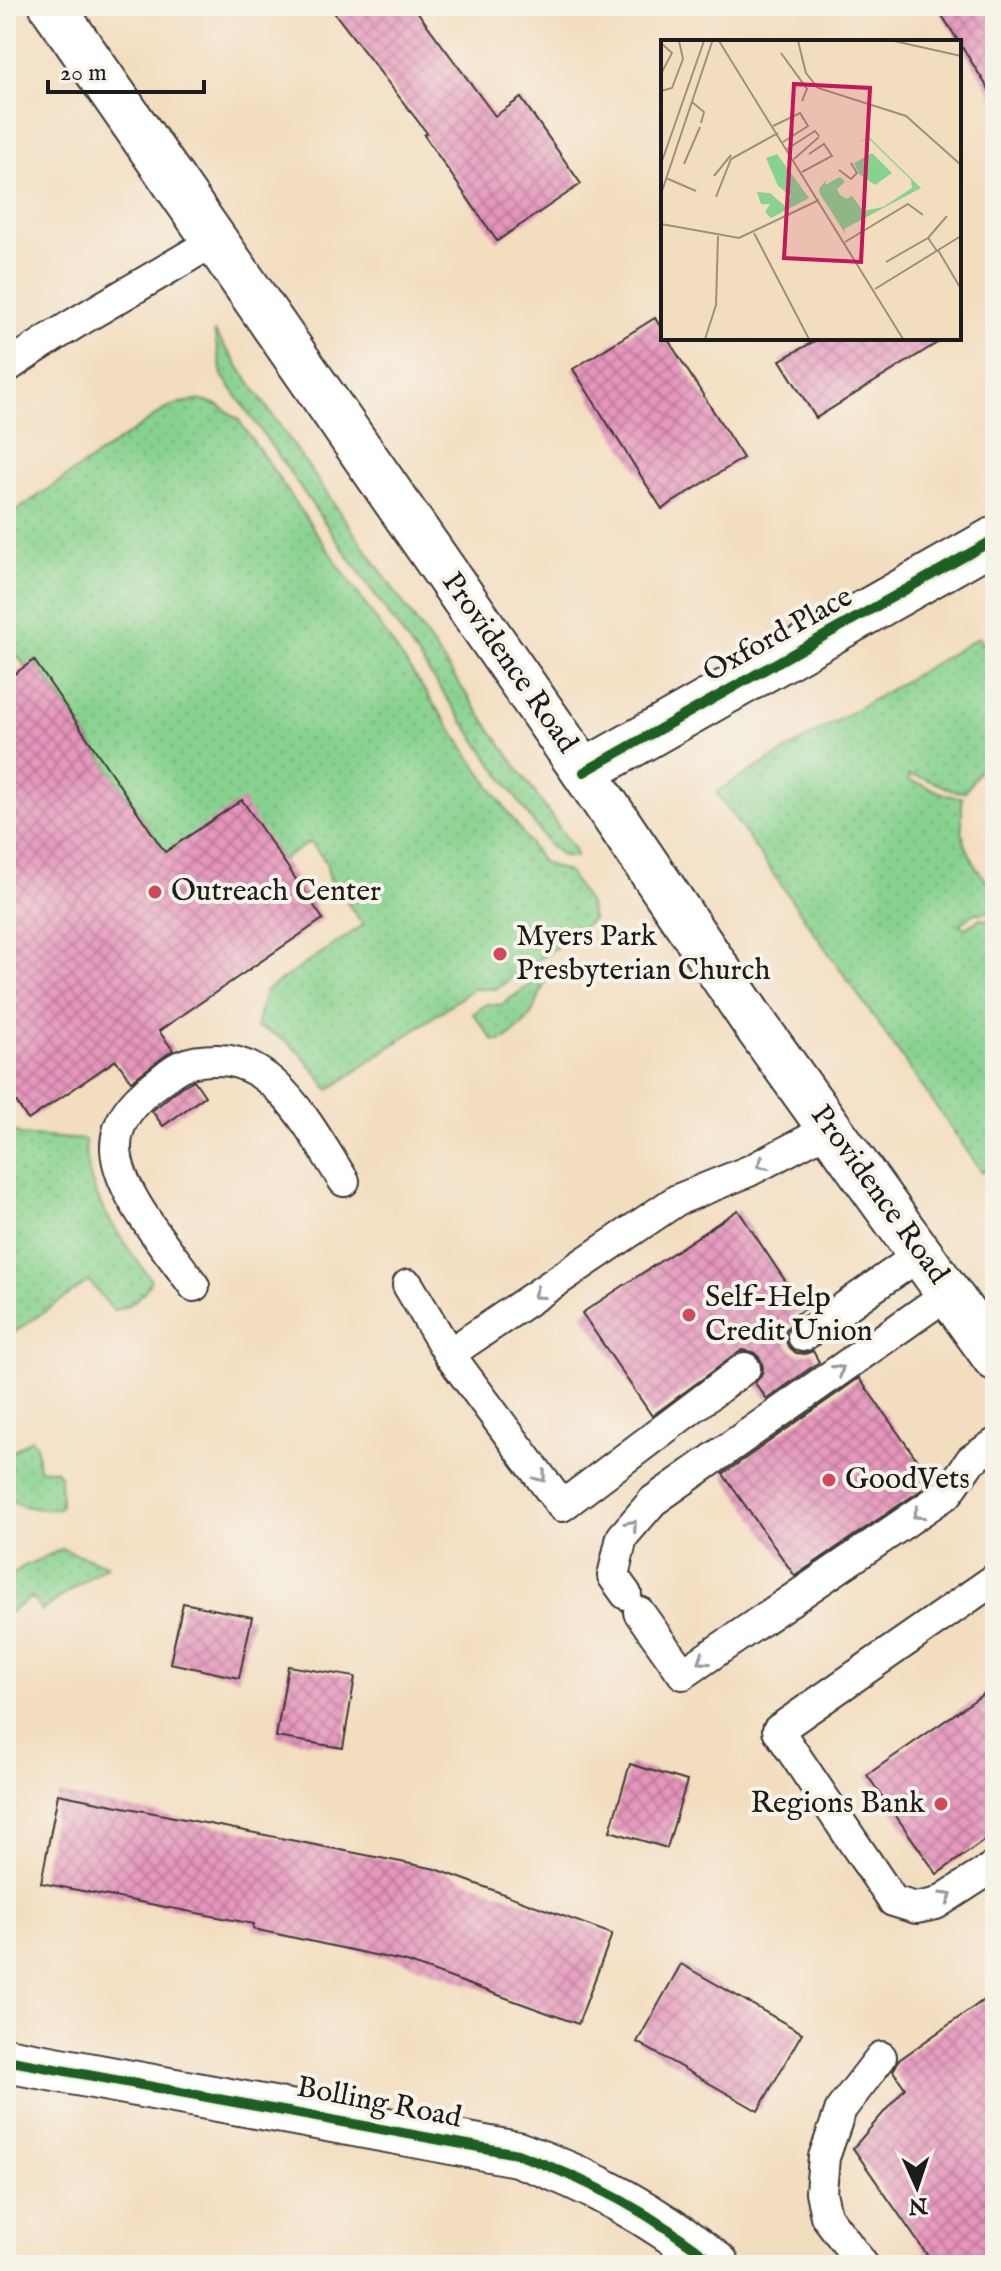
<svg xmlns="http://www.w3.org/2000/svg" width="1001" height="2271" viewBox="0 0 1001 2271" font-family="'IM FELL English',serif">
<defs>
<pattern id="grass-dots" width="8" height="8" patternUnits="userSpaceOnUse" patternTransform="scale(2)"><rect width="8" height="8" fill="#87d28e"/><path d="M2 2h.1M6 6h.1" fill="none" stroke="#74b47a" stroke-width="1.8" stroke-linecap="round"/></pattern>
<pattern id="building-cross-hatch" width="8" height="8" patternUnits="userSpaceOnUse" patternTransform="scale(2)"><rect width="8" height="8" fill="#e695bc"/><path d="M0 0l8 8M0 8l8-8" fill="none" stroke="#ba7998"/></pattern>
</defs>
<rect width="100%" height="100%" fill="#f7f3e8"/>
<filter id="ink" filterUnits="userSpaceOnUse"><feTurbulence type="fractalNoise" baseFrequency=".0125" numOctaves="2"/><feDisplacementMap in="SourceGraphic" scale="16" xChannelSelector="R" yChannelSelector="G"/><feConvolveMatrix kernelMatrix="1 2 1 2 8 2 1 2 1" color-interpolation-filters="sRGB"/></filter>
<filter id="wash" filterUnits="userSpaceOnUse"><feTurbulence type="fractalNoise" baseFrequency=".006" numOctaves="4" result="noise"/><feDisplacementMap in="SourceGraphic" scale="32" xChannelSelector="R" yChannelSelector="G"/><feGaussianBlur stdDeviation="1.8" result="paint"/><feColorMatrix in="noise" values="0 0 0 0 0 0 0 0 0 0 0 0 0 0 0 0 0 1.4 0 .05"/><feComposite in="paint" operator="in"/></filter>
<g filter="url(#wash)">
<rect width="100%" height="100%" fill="#f3ddbf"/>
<!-- grass -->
<g fill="url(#grass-dots)" stroke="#527755" stroke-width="2">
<path d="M 214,331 L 574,849 L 576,857 L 562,856 L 549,845 L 222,375 Z"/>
<path d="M 203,400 L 220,406 L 238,419 L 543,863 L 568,872 L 589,904 L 592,919 L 574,935 L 496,989 L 473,989 L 329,1090 C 308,1062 292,1037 256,1027 L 265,991 L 363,925 L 329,877 L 326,862 L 310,842 L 282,860 L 165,852 L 35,661 L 25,667 L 19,657 L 6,655 L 6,518 L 164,410 L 180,403 Z"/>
<path d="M 979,637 L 995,664 L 995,753 L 980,769 L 965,792 C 944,792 930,775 909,776 L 910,782 C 930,784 942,798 962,797 L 962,829 L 964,842 L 977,869 L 995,891 L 995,912 L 975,913 L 960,924 L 965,928 L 980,919 L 995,920 L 995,1165 L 982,1172 L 716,792 Z"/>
<path d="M 555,967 C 538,982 543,1010 516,1031 C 509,1037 504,1042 494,1041 L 473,1014 L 486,1004 L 501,1005 Z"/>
<path d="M 6,1125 L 20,1135 L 85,1140 C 85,1197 120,1235 151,1280 C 145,1295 130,1308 113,1310 L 89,1281 L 6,1338 Z"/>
<path d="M 31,1439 L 36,1444 L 39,1469 L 55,1470 L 60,1475 L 61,1507 L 59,1509 C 43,1510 10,1509 6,1490 C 4,1479 6,1466 6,1456 Z"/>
<path d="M 62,1549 L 107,1565 L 41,1611 L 32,1597 L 6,1615 L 6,1581 L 22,1567 Z"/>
</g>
<g id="blocks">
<!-- building -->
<g fill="url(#building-cross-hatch)">
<path d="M 329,6 L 413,6 L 495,116 L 521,98 L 581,184 L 497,241 L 424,135 L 427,133 Z"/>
<path d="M 936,6 L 995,6 L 995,99 Z"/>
<path d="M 655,318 L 663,331 L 663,338 L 667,338 L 743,458 L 662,509 L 573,369 Z"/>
<path d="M 820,338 L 945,338 L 816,418 L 780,360 Z"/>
<path d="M 34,660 L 165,852 L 242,800 L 323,919 L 159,1031 L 173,1050 L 131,1081 L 116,1060 L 28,1120 L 6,1086 L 6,680 Z"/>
<path d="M 194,1080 L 205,1096 L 163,1126 L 152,1111 L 182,1086 Z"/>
<path d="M 738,1210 L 804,1309 L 793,1316 L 795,1320 L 786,1329 L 785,1338 L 788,1346 L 796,1353 L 805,1354 L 813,1351 L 819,1362 L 767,1399 L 755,1383 L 762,1374 L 763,1367 L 760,1358 L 753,1352 L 742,1350 L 652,1416 L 582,1313 Z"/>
<path d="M 859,1378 L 933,1482 L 795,1576 L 723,1474 Z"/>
<path d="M 183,1603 L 252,1617 L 239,1678 L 170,1663 Z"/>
<path d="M 288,1666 L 355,1677 L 343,1748 L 276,1737 Z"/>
<path d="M 995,1686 L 995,1833 L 937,1874 L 867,1775 Z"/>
<path d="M 630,1764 L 687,1781 L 667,1848 L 610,1831 Z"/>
<path d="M 58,1794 L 436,1869 L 612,1934 L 578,2024 L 407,1962 L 253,1929 L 254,1924 L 41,1883 Z"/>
<path d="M 681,1964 L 802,2033 L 758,2111 L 637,2042 Z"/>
<path d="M 995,1992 L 995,2265 L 934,2265 L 853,2148 L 905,2088 L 893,2071 L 899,2060 Z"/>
</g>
</g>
</g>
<g filter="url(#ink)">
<use href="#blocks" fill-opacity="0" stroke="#3c3934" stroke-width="2"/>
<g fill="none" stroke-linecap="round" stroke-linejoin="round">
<defs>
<g id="lane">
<path d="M 6,368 C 73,321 145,284 215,240"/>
<path d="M 408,1285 L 449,1354"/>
<path d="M 194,1286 C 169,1250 118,1194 116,1149 C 115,1121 135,1099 156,1084 C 164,1078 172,1070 181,1066 C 192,1061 204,1060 217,1060 C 278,1059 314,1136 344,1181"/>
<path d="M 803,1336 L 921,1254"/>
<path d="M 745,1368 L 562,1506 L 449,1354 L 677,1200 L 749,1171 L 831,1128"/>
<path d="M 995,1579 L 778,1730 L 893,1901 L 916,1908 L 936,1904 L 995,1866"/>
<path d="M 626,1594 L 613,1576 L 622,1537 L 653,1501 L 949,1293"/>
<path d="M 639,1612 L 683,1674 L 948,1493 L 971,1460 L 995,1444"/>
<path d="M 863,2265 L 826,2216 L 821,2192 L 824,2157 L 841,2109 L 881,2057"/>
</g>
<g id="street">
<path d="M 584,772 L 995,539"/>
<path d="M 6,2060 L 517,2154 C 593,2181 654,2215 717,2265"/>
</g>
<path id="primary" d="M 52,6 L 584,772 L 757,1027 L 995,1358"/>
</defs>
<!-- lane casing -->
<use href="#lane" stroke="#3c3934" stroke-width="34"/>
<!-- street casing -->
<use href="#street" stroke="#3c3934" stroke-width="48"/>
<!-- primary casing -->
<use href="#primary" stroke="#3c3934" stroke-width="48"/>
<!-- lane -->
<use href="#lane" stroke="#fff" stroke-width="30"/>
<!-- street -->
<use href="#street" stroke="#fff" stroke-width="44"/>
<!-- primary -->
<use href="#primary" stroke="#fff" stroke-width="44"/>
<defs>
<g id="cycleway">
<path d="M 584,772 L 995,539"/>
<path d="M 6,2060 L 517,2154 C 593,2181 654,2215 717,2265"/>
</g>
</defs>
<!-- cycleway casing -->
<use href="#cycleway" stroke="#f7f3e8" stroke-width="15"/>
<!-- cycleway -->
<use href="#cycleway" stroke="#1b5e20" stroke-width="10"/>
</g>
<!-- one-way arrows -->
<defs><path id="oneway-chevron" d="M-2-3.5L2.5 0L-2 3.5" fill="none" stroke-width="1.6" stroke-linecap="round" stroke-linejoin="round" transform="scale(2)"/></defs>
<g stroke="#999">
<use href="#oneway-chevron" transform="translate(762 1164) rotate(152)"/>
<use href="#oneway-chevron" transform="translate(538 1294) rotate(146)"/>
<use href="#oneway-chevron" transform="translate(839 1370) rotate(-35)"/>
<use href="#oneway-chevron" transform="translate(541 1477) rotate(53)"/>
<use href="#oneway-chevron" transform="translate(918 1514) rotate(146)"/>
<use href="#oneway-chevron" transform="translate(632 1525) rotate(-49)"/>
<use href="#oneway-chevron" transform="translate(703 1660) rotate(146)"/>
<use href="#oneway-chevron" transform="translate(947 1897) rotate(-32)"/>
</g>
</g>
<!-- markers -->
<g fill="#d1495b" stroke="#f7f3e8" stroke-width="3">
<circle cx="155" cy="892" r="8"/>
<circle cx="500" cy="954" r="8"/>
<circle cx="689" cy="1315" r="8"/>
<circle cx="829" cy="1480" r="8"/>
<circle cx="941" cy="1804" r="8"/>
</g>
<g text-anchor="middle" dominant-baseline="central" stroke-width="8" stroke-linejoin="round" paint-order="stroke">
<!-- street labels -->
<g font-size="30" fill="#1c1c1c" stroke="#f7f3e8">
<text transform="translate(778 635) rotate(-29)">Oxford Place</text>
<text transform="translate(509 663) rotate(55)">Providence Road</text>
<text transform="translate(879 1195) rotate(54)">Providence Road</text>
<text transform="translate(379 2103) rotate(11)">Bolling Road</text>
</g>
<!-- poi labels -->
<g font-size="30" fill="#1c1c1c" stroke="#f7f3e8" text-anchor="start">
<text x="171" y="892">Outreach Center</text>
<text x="516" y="937">Myers Park<tspan x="516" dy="34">Presbyterian Church</tspan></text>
<text x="705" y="1298">Self-Help<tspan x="705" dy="34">Credit Union</tspan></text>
<text x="845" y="1480">GoodVets</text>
<text x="925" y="1804" text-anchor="end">Regions Bank</text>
</g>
</g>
<!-- overview -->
<g transform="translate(661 40)">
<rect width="300" height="300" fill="#f3ddbf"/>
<path d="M 208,97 L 260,148 L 183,189 L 185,195 L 159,154 L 158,149 L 165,140 L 164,145 L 179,137 L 184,142 L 176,149 L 179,155 L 185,159 L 191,156 L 202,171 L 222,167 L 251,148 L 250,140 L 208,99 L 198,102 ZM 211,113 L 231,133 L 214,145 L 198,134 L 193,123 ZM 116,114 L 148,158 L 110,178 L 104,172 L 109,164 L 100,164 L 96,152 L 109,153 L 125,167 L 130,156 L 117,146 L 105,118 Z" fill="#87d28e"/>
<path fill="none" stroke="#9d907e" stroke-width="2" d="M 58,1 L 242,299M 137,1 L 145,33 L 157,48 L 245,76 L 300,125M 233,1 L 300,16M 0,3 L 11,13 L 0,34M 120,13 L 146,49 L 141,61M 0,51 L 11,48 L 22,19 L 18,1M 31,62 L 43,72 L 40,83M 112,86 L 139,73 L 147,86 L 122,102M 126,109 L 154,91 L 158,96M 133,119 L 158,97M 0,124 L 43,1M 23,124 L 39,87M 178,130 L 190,139 L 196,133 L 190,123M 141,132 L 171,116 L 163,104 L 148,114M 53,136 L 70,115M 5,138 L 35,151M 0,154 L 51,2M 55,157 L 70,119 L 117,93M 0,184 L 78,198 L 158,160M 93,193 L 148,299M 267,198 L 286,176M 184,202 L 247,164 L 262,175M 277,210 L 300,249M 225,222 L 267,198 L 276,211M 214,249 L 300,196M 44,299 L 55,265 L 57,196"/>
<path fill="#c2185b" fill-opacity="0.15" stroke="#c2185b" stroke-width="4" d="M 133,44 L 209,48 L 200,222 L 123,218 Z"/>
<rect width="300" height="300" fill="none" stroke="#1c1c1c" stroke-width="4"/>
</g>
<!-- margin -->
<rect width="1001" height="2271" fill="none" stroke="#f7f3e8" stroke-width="32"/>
<!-- north arrow -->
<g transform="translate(917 2187) rotate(177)" stroke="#f7f3e8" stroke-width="6" paint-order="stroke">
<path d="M0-6L14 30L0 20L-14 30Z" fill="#1c1c1c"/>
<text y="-12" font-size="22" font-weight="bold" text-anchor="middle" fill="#1c1c1c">N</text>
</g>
<!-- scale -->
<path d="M48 80v12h156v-12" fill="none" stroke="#1c1c1c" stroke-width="4"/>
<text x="60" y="80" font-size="24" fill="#1c1c1c" stroke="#f7f3e8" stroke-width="6" paint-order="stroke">20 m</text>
</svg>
